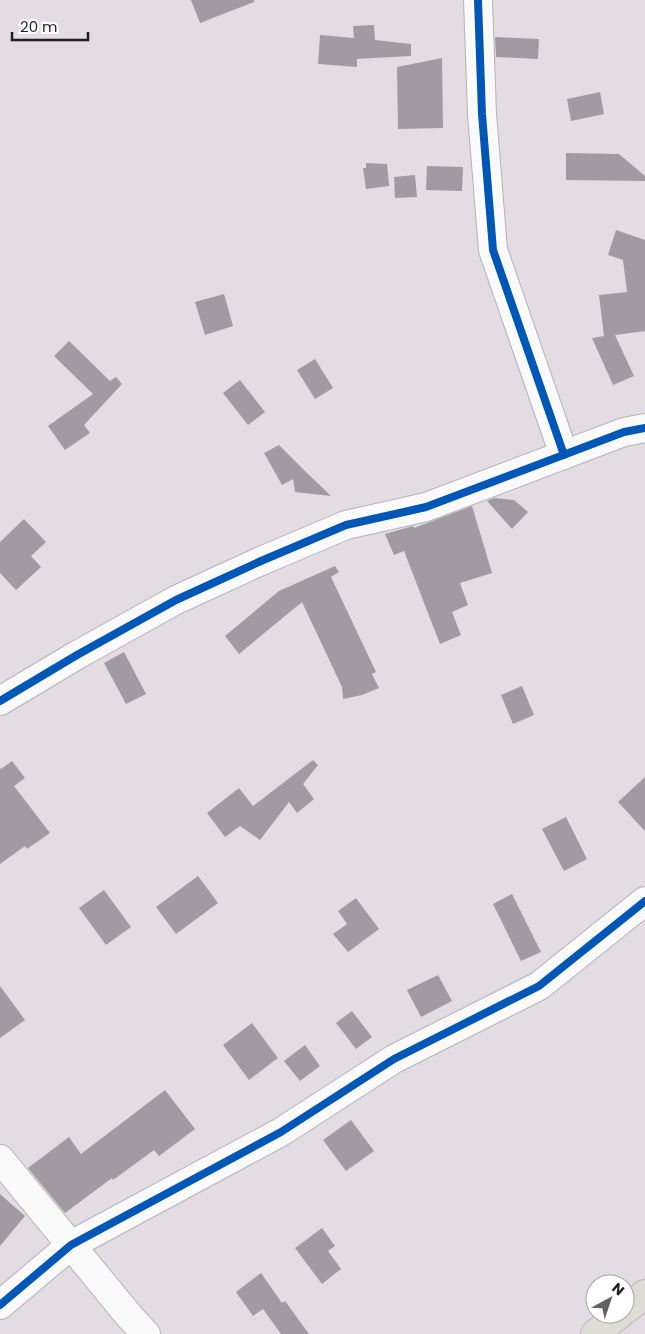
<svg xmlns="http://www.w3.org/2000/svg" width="645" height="1334" viewBox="0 0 645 1334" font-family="Poppins,sans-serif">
<rect width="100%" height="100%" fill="#e3dde3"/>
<!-- building -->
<g fill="#a29aa2">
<path d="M 191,0 L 254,0 L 254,2 L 200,23 Z"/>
<path d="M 374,25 L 375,40 L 411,44 L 411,56 L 357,59 L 357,67 L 318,64 L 320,35 L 354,38 L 353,26 Z"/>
<path d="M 495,37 L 539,39 L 538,59 L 496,57 Z"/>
<path d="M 442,58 L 443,128 L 398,129 L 397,67 Z"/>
<path d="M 600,92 L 604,114 L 571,121 L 567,99 Z"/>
<path d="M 566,153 L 619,154 L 645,176 L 645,181 L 566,180 Z"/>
<path d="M 366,163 L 387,164 L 389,186 L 366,189 L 363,168 L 366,168 Z"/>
<path d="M 427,166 L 463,167 L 462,191 L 426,190 Z"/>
<path d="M 415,175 L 417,197 L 395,198 L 394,177 Z"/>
<path d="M 616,230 L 645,240 L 645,331 L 615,335 L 634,376 L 613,385 L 592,338 L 604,336 L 599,295 L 627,292 L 623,260 L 608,255 Z"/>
<path d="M 224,294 L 233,326 L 205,335 L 195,302 Z"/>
<path d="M 69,341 L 110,381 L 116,377 L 122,384 L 84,425 L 90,433 L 65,450 L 48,426 L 93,394 L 54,356 Z"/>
<path d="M 315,359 L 333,388 L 315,399 L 297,370 Z"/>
<path d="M 240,380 L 265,412 L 248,425 L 223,393 Z"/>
<path d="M 279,445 L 306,472 L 331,496 L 295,492 L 293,479 L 282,485 L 264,453 Z"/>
<path d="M 494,498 L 514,500 L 528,512 L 512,529 L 487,501 Z"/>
<path d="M 472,506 L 492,573 L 460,583 L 468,605 L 452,612 L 461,635 L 440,644 L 404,551 L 394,555 L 385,534 L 413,526 L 414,528 Z"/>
<path d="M 24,519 L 46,542 L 31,556 L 41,567 L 16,590 L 0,573 L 0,542 Z"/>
<path d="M 335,566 L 339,572 L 331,577 L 376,672 L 372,674 L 379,688 L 362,695 L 343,699 L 342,687 L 302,602 L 239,654 L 225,636 L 279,591 Z"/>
<path d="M 124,652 L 146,694 L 126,704 L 104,663 Z"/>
<path d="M 522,686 L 534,715 L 513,724 L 501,695 Z"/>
<path d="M 313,760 L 318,765 L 303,784 L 314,799 L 297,813 L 289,802 L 260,840 L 240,826 L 225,837 L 207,813 L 239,788 L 253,806 Z"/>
<path d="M 12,761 L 25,778 L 14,786 L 50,833 L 27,849 L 25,846 L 0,864 L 0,767 L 1,769 Z"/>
<path d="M 645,777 L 645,831 L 618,802 Z"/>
<path d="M 566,817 L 587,859 L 564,871 L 542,829 Z"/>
<path d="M 198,876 L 218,903 L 176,934 L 156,907 Z"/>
<path d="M 104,890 L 131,927 L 106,945 L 79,908 Z"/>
<path d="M 512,894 L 541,952 L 521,961 L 493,904 Z"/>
<path d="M 356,898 L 379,929 L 348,952 L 333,934 L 347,924 L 338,911 Z"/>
<path d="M 438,975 L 452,1001 L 421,1017 L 407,990 Z"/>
<path d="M 0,986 L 25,1020 L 0,1038 Z"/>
<path d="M 352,1011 L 372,1037 L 356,1049 L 336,1023 Z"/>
<path d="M 252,1023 L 278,1058 L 249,1080 L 223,1045 Z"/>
<path d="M 305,1045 L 320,1066 L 300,1081 L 284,1061 Z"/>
<path d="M 165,1090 L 195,1129 L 159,1156 L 154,1150 L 113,1180 L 112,1178 L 65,1213 L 28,1168 L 69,1137 L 81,1154 Z"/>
<path d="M 351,1120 L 374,1151 L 346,1171 L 323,1140 Z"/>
<path d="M 0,1194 L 25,1216 L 0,1246 Z"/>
<path d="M 322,1228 L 335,1246 L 328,1251 L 341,1269 L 322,1284 L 295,1248 Z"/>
<path d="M 261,1273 L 282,1303 L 285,1301 L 309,1334 L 281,1334 L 263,1309 L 253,1316 L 236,1292 Z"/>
</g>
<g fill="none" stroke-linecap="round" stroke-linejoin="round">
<defs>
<g id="minor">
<path d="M 478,0 L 482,114 L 493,250 L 564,455"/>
<path d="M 0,701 L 77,655 L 176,600 L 261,561 L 346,525 L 426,507 L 624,432 L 645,428"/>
<path d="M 0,1159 L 130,1317 L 146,1334"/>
<path d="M 0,1305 L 71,1245 L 281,1132 L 394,1059 L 539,986 L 645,901"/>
</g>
<g id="trunk">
<path d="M 625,1310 L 645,1294"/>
<path d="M 595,1334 L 620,1314"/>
</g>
</defs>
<!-- minor casing -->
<use href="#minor" stroke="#b6b2b6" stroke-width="30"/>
<!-- trunk casing -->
<use href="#trunk" stroke="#bcb9bc" stroke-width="30"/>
<!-- minor -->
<use href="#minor" stroke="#fbfafb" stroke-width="28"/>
<!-- trunk -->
<use href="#trunk" stroke="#dddcd5" stroke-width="28"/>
<defs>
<g id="cycleway">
<path d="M 478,0 L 482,114 L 493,250 L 564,455"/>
<path d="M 0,701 L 77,655 L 176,600 L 261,561 L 346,525 L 426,507 L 624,432 L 645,428"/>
<path d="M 0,1305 L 71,1245 L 281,1132 L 394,1059 L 539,986 L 645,901"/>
</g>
</defs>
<!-- cycleway casing -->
<use href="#cycleway" stroke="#fff" stroke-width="11"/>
<!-- cycleway -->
<use href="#cycleway" stroke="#0057b8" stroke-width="8"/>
</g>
<!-- north arrow -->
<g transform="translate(610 1299) rotate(40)"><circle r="24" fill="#ffffff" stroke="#a6a5a6"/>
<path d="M0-4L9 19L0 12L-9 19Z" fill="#656065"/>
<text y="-8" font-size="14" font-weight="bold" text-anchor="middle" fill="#211d21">N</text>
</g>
<!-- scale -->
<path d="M12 32v8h76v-8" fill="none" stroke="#211d21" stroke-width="2.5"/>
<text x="20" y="32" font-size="15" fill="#211d21" stroke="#ffffff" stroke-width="4" paint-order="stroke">20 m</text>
</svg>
